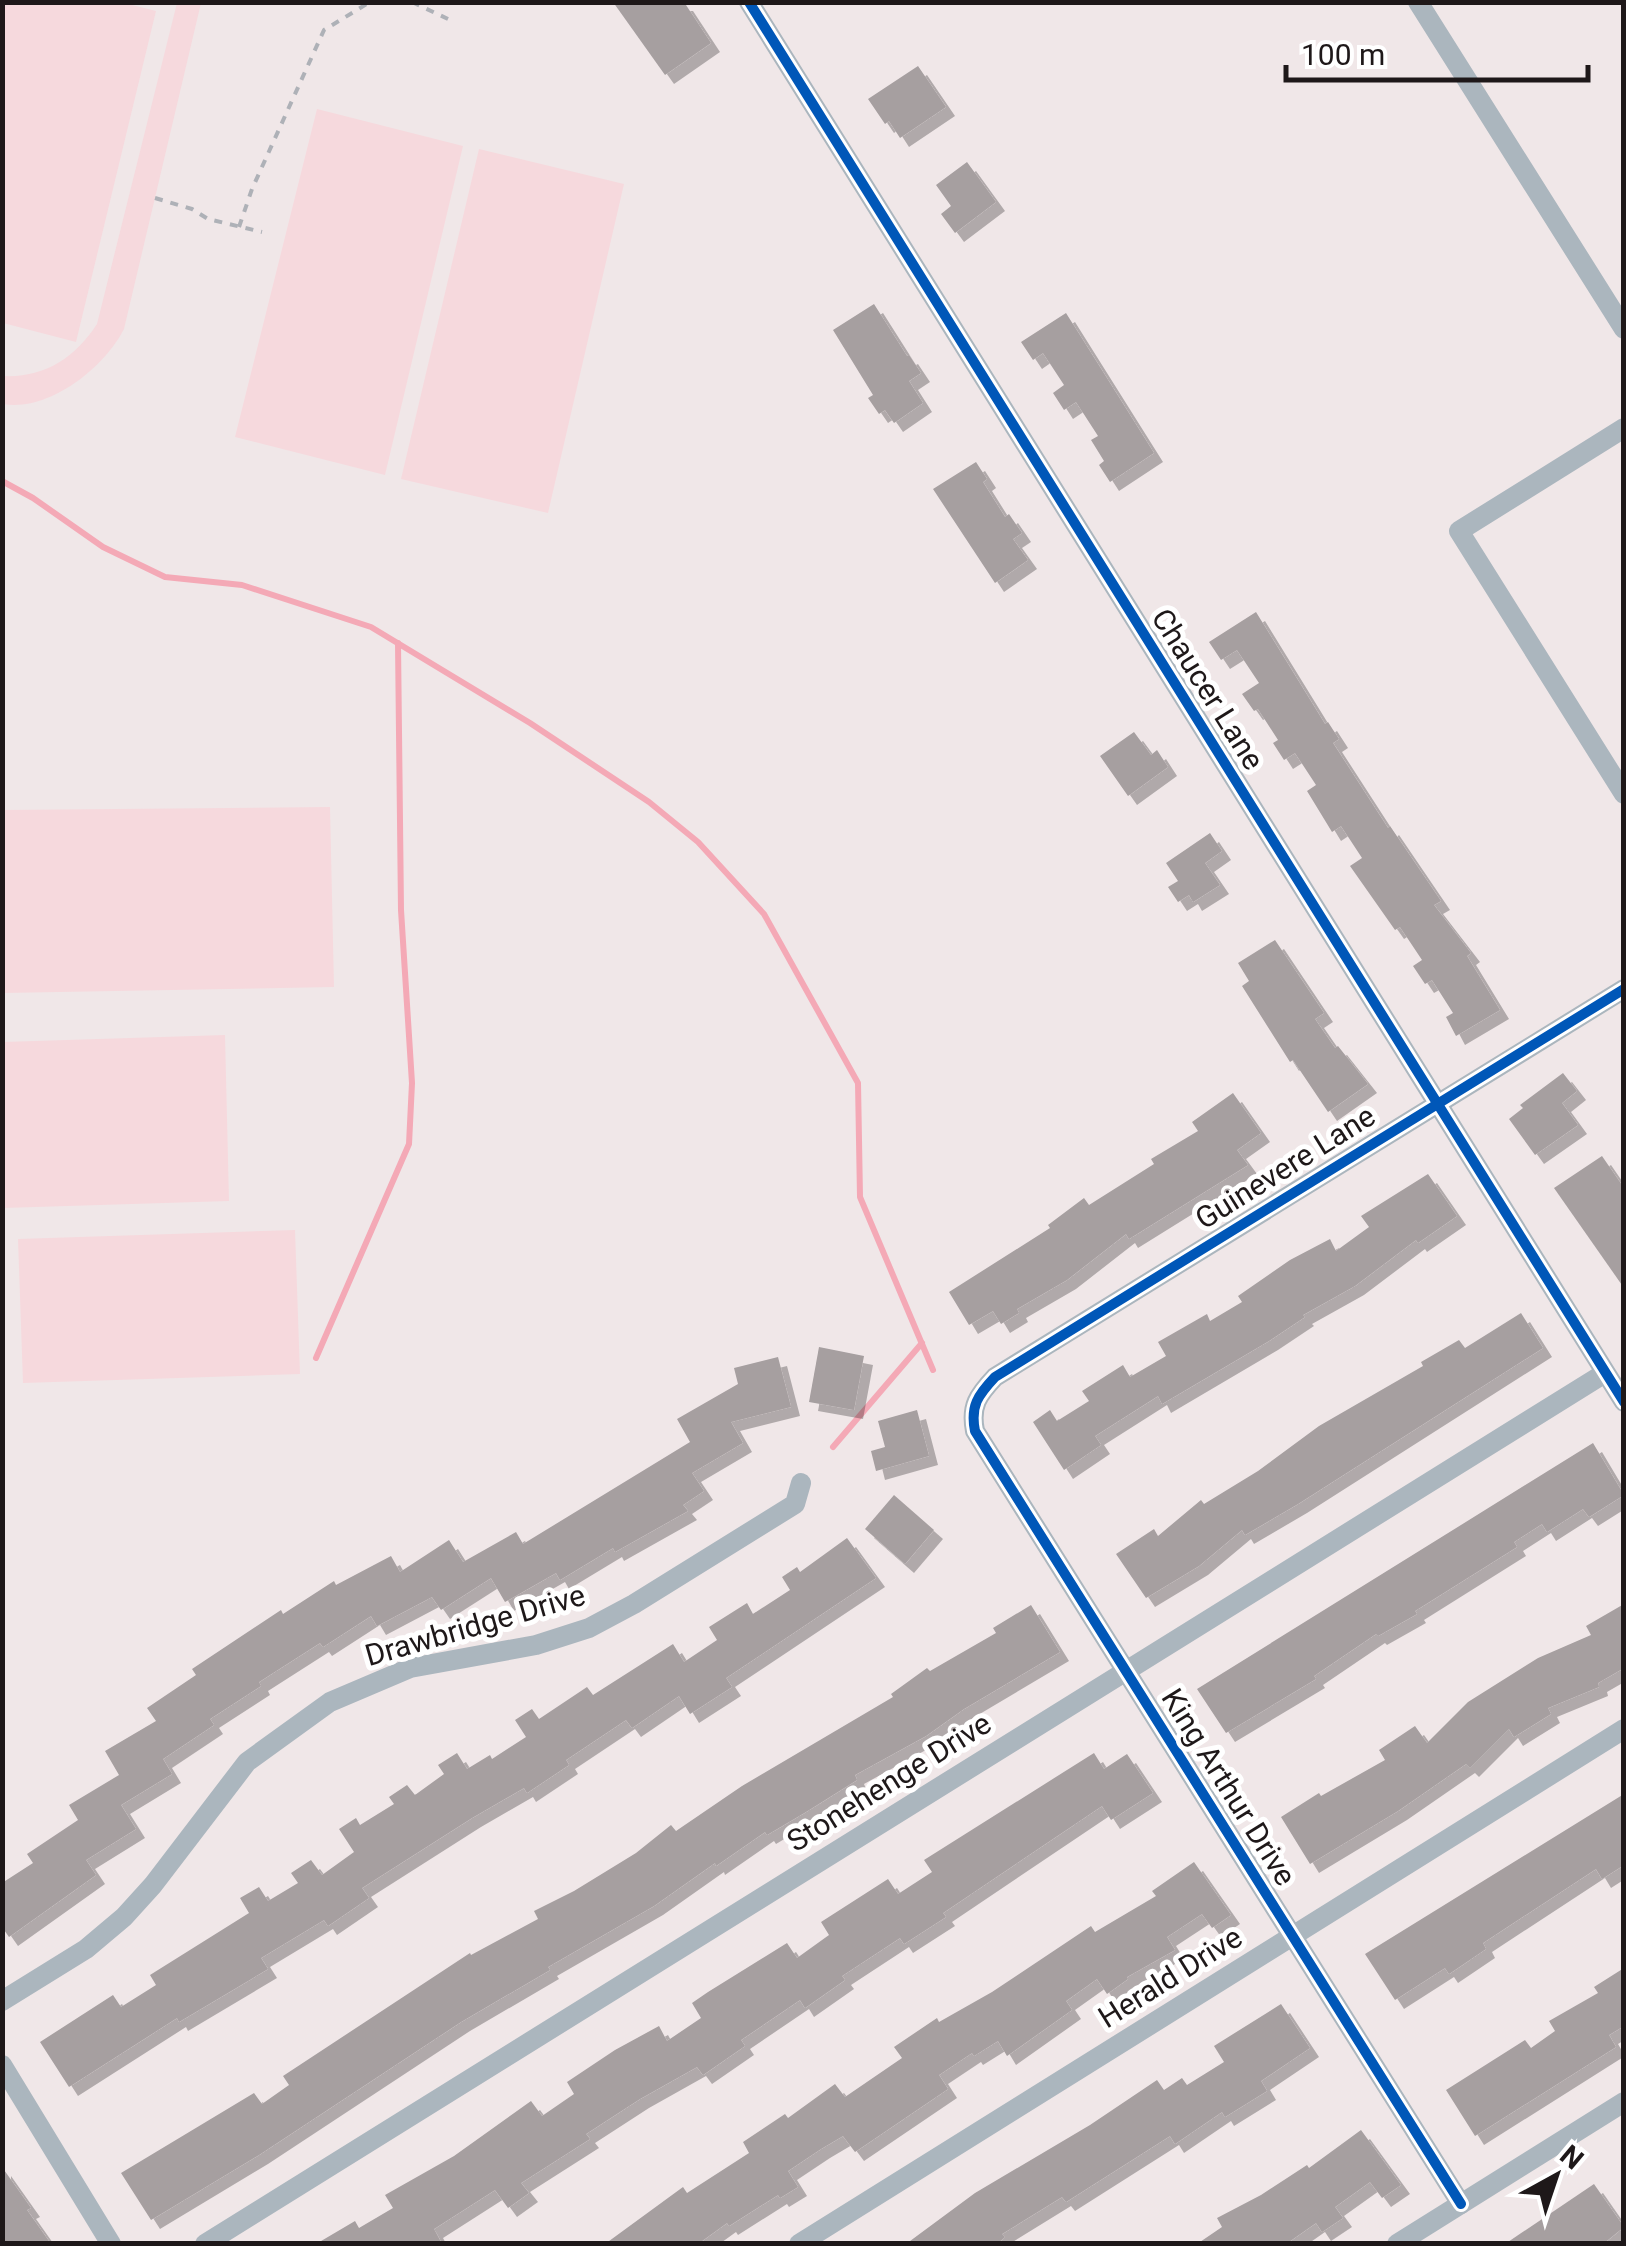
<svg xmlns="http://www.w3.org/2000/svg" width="1626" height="2246" viewBox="0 0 1626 2246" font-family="Roboto,sans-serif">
<defs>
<filter id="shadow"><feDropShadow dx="9" dy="9" stdDeviation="0" flood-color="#0004"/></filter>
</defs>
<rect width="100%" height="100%" fill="#f0e7e8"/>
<!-- green -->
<g fill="#f6d9dd">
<path d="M 2,3 L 124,3 L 156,11 L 76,342 L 3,323 Z"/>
<path d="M 177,3 L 201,3 L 124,329 C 104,368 49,412 3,404 L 3,376 C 44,378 75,358 97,324 Z"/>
<path d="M 317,109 L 463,146 L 385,475 L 235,437 Z"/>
<path d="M 479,149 L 624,184 L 548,513 L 401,479 Z"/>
<path d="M 330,807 L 334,987 L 3,993 L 3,810 Z"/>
<path d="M 225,1035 L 229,1201 L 3,1208 L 3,1042 Z"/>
<path d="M 295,1230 L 300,1374 L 23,1383 L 18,1239 Z"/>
</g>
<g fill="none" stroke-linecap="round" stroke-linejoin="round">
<!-- stream -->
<g stroke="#f4a9b6" stroke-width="6">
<path d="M 2,481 L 33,498 L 103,547 L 165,577 L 242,585 L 371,627 L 530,723 L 649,802 L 698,842 L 764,914 L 858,1083 L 860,1197 L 933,1370"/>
<path d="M 316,1358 L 409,1144 L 412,1083 L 401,910 L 398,643"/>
<path d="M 833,1447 L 922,1343"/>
</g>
</g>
<!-- building -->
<g fill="#a69fa0" filter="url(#shadow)">
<path d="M 613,2 L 684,2 L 711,43 L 665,75 Z"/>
<path d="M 918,66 L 946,107 L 900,138 L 889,121 L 885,124 L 868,99 Z"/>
<path d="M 967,162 L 996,202 L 955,233 L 941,214 L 951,206 L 936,185 Z"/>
<path d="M 874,304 L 907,356 L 909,355 L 921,373 L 909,381 L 923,403 L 894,423 L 885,410 L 879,414 L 868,398 L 873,395 L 833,330 Z"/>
<path d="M 1066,313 L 1154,453 L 1110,482 L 1099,465 L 1104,461 L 1091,440 L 1098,436 L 1076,402 L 1064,410 L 1053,393 L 1064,385 L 1043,353 L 1033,360 L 1021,342 Z"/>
<path d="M 976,462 L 987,479 L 983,482 L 1005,517 L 1009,514 L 1022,533 L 1013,539 L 1028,560 L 995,583 L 933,489 Z"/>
<path d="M 1256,612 L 1325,724 L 1328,722 L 1339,739 L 1333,743 L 1388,828 L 1390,826 L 1441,901 L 1434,905 L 1471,953 L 1467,956 L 1500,1010 L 1456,1036 L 1446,1017 L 1453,1013 L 1432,980 L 1425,984 L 1413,966 L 1422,960 L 1400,927 L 1395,930 L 1350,866 L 1362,858 L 1341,826 L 1332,832 L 1307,791 L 1316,785 L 1295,753 L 1284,760 L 1273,743 L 1278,740 L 1258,709 L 1254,711 L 1242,694 L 1259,683 L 1237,650 L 1221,660 L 1209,642 Z"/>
<path d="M 1134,732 L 1151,755 L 1157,750 L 1168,767 L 1128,796 L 1100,756 Z"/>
<path d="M 1210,833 L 1222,851 L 1205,863 L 1220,885 L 1193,902 L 1189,895 L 1178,902 L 1168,887 L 1178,881 L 1166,863 Z"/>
<path d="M 1275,940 L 1324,1013 L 1315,1019 L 1335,1048 L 1338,1046 L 1368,1084 L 1328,1112 L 1293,1060 L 1290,1062 L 1242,986 L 1249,981 L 1238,963 Z"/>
<path d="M 1563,1073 L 1577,1091 L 1562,1103 L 1578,1125 L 1535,1155 L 1509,1119 L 1523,1108 L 1520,1105 Z"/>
<path d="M 1233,1093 L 1261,1133 L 1237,1150 L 1248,1165 L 1129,1239 L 1126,1234 L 1067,1280 L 1017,1309 L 1019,1313 L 1001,1324 L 993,1311 L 969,1325 L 949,1292 L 1050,1228 L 1048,1225 L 1084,1198 L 1089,1205 L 1154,1164 L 1151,1159 L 1198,1131 L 1192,1122 Z"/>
<path d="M 1602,1156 L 1624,1188 L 1624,1288 L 1554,1188 Z"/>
<path d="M 1428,1174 L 1457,1216 L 1418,1243 L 1416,1240 L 1355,1286 L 1303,1315 L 1305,1317 L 1269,1341 L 1162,1404 L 1158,1396 L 1095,1436 L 1101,1445 L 1064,1470 L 1033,1422 L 1050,1410 L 1057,1421 L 1089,1401 L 1082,1391 L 1123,1365 L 1130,1377 L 1166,1356 L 1158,1342 L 1207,1314 L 1210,1321 L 1242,1302 L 1238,1296 L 1290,1260 L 1330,1239 L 1336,1251 L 1369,1227 L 1361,1216 Z"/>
<path d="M 1521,1313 L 1543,1348 L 1298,1504 L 1245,1535 L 1242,1530 L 1199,1566 L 1146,1598 L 1116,1554 L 1154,1529 L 1158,1536 L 1201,1500 L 1204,1504 L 1258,1471 L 1319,1426 L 1423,1366 L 1421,1362 L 1459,1340 L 1465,1348 Z"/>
<path d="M 819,1347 L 864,1356 L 854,1410 L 809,1402 Z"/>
<path d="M 778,1357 L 791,1407 L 731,1422 L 743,1443 L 692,1473 L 704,1491 L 683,1505 L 688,1511 L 615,1552 L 613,1548 L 560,1580 L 556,1573 L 505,1602 L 491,1578 L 441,1610 L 432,1597 L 377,1626 L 371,1616 L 323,1647 L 320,1643 L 259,1682 L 261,1686 L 210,1719 L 214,1725 L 163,1759 L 172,1774 L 121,1805 L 136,1829 L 86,1860 L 96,1875 L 9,1937 L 2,1927 L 2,1883 L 33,1863 L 27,1854 L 78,1820 L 69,1805 L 119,1775 L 105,1751 L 156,1721 L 147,1708 L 196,1675 L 192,1669 L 281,1610 L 283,1614 L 334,1581 L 336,1585 L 391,1556 L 400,1572 L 449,1540 L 463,1562 L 516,1532 L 523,1544 L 690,1442 L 677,1419 L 738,1384 L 734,1368 Z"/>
<path d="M 917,1410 L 929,1456 L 876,1471 L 871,1451 L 885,1447 L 878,1421 Z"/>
<path d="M 1593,1443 L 1624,1495 L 1589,1517 L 1583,1509 L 1547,1532 L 1542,1524 L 1514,1542 L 1517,1547 L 1415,1611 L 1417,1614 L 1378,1636 L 1376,1634 L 1314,1676 L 1316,1679 L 1226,1733 L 1197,1689 Z"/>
<path d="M 894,1495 L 934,1530 L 905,1564 L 865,1529 Z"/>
<path d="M 847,1538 L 876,1578 L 726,1678 L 732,1687 L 690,1714 L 679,1696 L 632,1728 L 626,1720 L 566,1760 L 569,1765 L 527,1793 L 524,1788 L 472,1818 L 362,1888 L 369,1898 L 328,1926 L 324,1920 L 261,1958 L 268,1969 L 179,2022 L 177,2018 L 69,2087 L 40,2042 L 113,1995 L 121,2007 L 156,1985 L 150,1975 L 249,1913 L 240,1898 L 259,1887 L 268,1901 L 298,1883 L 291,1873 L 311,1860 L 322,1875 L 354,1852 L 339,1829 L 356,1818 L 360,1825 L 394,1804 L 389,1797 L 407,1785 L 415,1795 L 444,1774 L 438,1765 L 457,1753 L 467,1769 L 490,1755 L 492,1759 L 526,1737 L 515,1720 L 532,1709 L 539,1719 L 587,1687 L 593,1695 L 673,1644 L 684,1662 L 717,1640 L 709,1627 L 747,1603 L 753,1614 L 790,1590 L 782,1577 L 797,1567 L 800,1572 Z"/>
<path d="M 1624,1604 L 1624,1668 L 1598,1683 L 1599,1687 L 1548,1708 L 1551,1714 L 1514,1737 L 1509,1729 L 1470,1768 L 1466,1764 L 1398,1811 L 1310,1864 L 1281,1817 L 1319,1793 L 1321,1796 L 1385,1760 L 1379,1750 L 1415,1726 L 1427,1743 L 1468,1702 L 1538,1658 L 1591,1635 L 1586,1626 Z"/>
<path d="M 1031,1605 L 1060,1652 L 964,1709 L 926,1736 L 855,1775 L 857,1780 L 806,1812 L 767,1835 L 765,1832 L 716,1866 L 715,1863 L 654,1906 L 548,1967 L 550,1970 L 461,2022 L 259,2155 L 151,2220 L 121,2173 L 254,2093 L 262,2104 L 289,2085 L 283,2076 L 470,1953 L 471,1955 L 538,1919 L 534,1911 L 574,1891 L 636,1853 L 671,1825 L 676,1831 L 742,1786 L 893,1697 L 891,1694 L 927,1668 L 930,1671 L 996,1633 L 993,1628 Z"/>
<path d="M 1094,1753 L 1104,1769 L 1127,1754 L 1153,1793 L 1111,1820 L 1102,1806 L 943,1913 L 946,1917 L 904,1944 L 900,1938 L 842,1976 L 845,1980 L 805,2008 L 800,2000 L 741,2040 L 745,2046 L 703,2075 L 697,2067 L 640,2099 L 586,2134 L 590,2139 L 521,2183 L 529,2193 L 508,2208 L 495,2190 L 434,2229 L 442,2244 L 316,2244 L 355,2221 L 359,2228 L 393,2208 L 385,2195 L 454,2156 L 531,2101 L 542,2116 L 574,2094 L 567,2082 L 615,2050 L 659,2026 L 667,2041 L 701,2018 L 692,2003 L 708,1992 L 787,1943 L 797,1958 L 829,1935 L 821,1922 L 888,1879 L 898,1894 L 932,1872 L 924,1860 Z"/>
<path d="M 1624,1794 L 1624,1865 L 1602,1879 L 1596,1869 L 1483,1943 L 1486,1949 L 1449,1974 L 1445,1968 L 1395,2000 L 1365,1954 Z"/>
<path d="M 1194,1862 L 1231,1915 L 1212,1928 L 1202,1914 L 1167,1937 L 1175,1950 L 1127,1977 L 1128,1979 L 1107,1994 L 1097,1979 L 1066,2001 L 1072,2010 L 1007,2056 L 998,2041 L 974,2056 L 972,2053 L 939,2075 L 948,2089 L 855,2152 L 843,2136 L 821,2149 L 788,2171 L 798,2187 L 780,2198 L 778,2195 L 729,2226 L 727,2223 L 698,2244 L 605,2244 L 683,2187 L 687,2193 L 749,2153 L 743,2142 L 785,2114 L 788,2118 L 835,2084 L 845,2097 L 902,2058 L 894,2047 L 937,2018 L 939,2022 L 992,1992 L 1091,1926 L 1095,1932 L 1156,1896 L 1152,1891 Z"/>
<path d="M 1624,1968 L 1624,2026 L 1609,2035 L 1616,2047 L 1475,2136 L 1446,2090 L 1525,2040 L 1531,2048 L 1555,2031 L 1549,2021 L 1598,1993 L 1594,1987 Z"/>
<path d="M 1281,2004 L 1310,2048 L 1261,2081 L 1267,2091 L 1225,2117 L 1222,2112 L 1175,2144 L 1170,2136 L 1066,2202 L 1062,2197 L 1002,2234 L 1005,2237 L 997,2244 L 906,2244 L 975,2193 L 1090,2125 L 1157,2080 L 1164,2090 L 1182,2078 L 1187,2085 L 1224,2062 L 1214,2046 Z"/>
<path d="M 1361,2130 L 1401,2185 L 1382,2198 L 1370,2182 L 1335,2207 L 1343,2218 L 1322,2232 L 1316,2223 L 1286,2244 L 1197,2244 L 1222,2227 L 1217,2218 L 1261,2195 L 1307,2165 L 1309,2168 Z"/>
<path d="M 2,2167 L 31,2208 L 27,2210 L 51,2244 L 2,2244 Z"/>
<path d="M 1594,2184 L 1624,2227 L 1603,2244 L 1505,2244 Z"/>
</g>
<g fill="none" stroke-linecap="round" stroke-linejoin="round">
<!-- path -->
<g stroke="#aeb1b7" stroke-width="4" stroke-dasharray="8 8" stroke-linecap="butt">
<path d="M 412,2 L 448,19"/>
<path d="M 155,198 L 192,209 L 208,219 L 262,232"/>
<path d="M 239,227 L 252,189 L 324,30 L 370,2"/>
</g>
<!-- street -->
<g stroke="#abb6be" stroke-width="20">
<path d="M 749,2 L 1624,1402"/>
<path d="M 1418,2 L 1624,329"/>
<path d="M 1624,428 L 1459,531 L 1624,794"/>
<path d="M 2,2001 L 86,1949 L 124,1917 L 153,1885 L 247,1762 L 330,1702 L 410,1668 L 536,1645 L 589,1628 L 634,1604 L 795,1504 L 801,1483"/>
<path d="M 2,2065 L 111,2244"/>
<path d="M 1461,2204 L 975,1431 C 970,1406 978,1395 995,1377 L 1624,989"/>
<path d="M 205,2244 L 1605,1373"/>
<path d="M 799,2244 L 1624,1729"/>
<path d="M 1397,2244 L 1624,2102"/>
</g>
<defs>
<g id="cycleway">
<path d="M 749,2 L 1624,1402"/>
<path d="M 1461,2204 L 975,1431 C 970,1406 978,1395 995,1377 L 1624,989"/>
</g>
</defs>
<!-- cycleway casing -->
<use href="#cycleway" stroke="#fff" stroke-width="16"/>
<!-- cycleway -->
<use href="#cycleway" stroke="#0057b8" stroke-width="10"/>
</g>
<g text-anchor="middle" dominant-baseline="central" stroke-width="10" stroke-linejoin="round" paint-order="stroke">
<!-- street labels -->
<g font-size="30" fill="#1e1819" stroke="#fff">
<text transform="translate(1208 689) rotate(58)">Chaucer Lane</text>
<text transform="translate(1285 1167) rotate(-32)">Guinevere Lane</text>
<text transform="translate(475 1625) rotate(-16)">Drawbridge Drive</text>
<text transform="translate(889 1782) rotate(-32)">Stonehenge Drive</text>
<text transform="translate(1229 1787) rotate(58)">King Arthur Drive</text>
<text transform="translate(1170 1977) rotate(-32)">Herald Drive</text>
</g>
</g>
<!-- border -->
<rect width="1626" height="2246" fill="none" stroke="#1e1819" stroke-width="10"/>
<!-- north arrow -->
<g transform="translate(1556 2176) rotate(40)" stroke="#ffffff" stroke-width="8" paint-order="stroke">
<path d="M0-8L18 38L0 25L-18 38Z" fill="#1e1819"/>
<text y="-15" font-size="28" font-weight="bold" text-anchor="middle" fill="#1e1819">N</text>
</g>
<!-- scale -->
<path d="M1286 65v15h302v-15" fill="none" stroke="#1e1819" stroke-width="5"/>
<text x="1301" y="65" font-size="30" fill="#1e1819" stroke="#ffffff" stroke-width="8" paint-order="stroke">100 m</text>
</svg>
